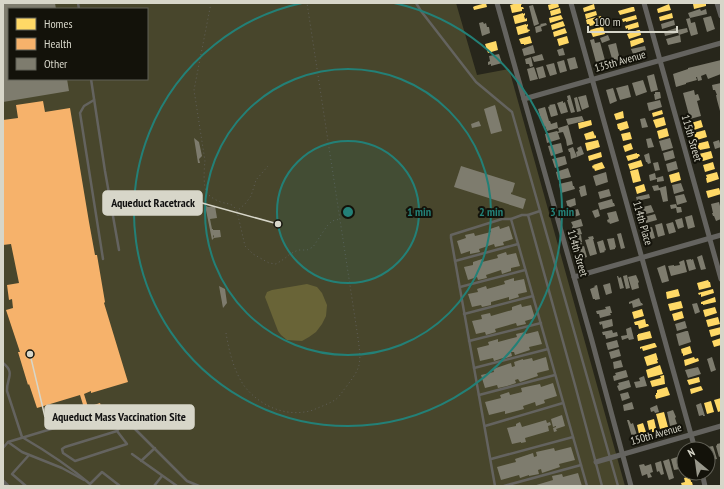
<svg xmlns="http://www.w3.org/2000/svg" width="724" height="489" viewBox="0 0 724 489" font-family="'PT Sans Narrow',sans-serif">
<rect width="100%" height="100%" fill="#27261b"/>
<!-- green -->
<path fill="#48462c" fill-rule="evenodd" d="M 3,3 L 456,3 L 477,75 L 509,69 L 625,486 L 3,486 ZM 9,9 L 147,9 L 147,79 L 9,79 Z"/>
<!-- water -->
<path fill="#696437" d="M 307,284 L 317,287 L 322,293 L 327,305 L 326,316 L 322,324 L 316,332 L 309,337 L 302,341 L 287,340 L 281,335 L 278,331 L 265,297 L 267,292 L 272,290 Z"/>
<!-- homes -->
<g fill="#ffd966">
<path d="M 486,3 L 487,7 L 474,10 L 473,7 L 475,6 Z"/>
<path d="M 517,3 L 522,3 L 522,4 L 521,5 L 521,7 L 523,7 L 524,9 L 522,9 L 522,11 L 512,13 L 510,5 Z"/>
<path d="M 555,3 L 558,3 L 559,7 L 549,10 L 548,5 Z"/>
<path d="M 698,3 L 706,3 L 706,6 L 694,9 L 693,4 Z"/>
<path d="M 594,4 L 595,9 L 584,12 L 583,8 Z"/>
<path d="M 669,4 L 671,10 L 658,13 L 657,9 Z"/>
<path d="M 632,7 L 634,7 L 635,11 L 620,15 L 618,11 Z"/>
<path d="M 560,8 L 561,13 L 551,16 L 550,11 Z"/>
<path d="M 596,11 L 597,15 L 586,19 L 585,14 Z"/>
<path d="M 523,13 L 523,14 L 525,13 L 525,15 L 524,16 L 525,19 L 527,18 L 527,21 L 515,24 L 513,16 Z"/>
<path d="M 672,13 L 673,18 L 660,21 L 659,17 Z"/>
<path d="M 561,15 L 563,19 L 550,23 L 549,18 Z"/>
<path d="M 636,15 L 637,19 L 626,22 L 626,21 L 623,22 L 622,19 Z"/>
<path d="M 601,16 L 603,23 L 590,26 L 589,24 L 587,24 L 586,20 L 588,19 Z"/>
<path d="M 563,21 L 565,26 L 552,30 L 551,25 Z"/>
<path d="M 638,22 L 639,27 L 628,30 L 628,28 L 626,29 L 625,26 Z"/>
<path d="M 526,24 L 526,25 L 528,24 L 528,26 L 527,27 L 528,30 L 529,29 L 530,31 L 528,31 L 529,32 L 518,35 L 516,27 Z"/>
<path d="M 603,26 L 605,34 L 593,37 L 590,30 Z"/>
<path d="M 565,28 L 567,33 L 554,37 L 553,32 Z"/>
<path d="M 638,30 L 640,30 L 641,35 L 629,39 L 627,34 Z"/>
<path d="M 530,36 L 532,43 L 524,45 L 524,44 L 521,44 L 519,39 Z"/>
<path d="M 567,36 L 569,43 L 559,46 L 557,39 Z"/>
<path d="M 640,38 L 643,38 L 644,42 L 631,47 L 630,41 Z"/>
<path d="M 496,41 L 498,50 L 488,53 L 485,44 Z"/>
<path d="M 662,110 L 663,114 L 653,117 L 652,113 Z"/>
<path d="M 623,111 L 624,118 L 616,120 L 614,114 Z"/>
<path d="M 664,117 L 666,125 L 656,128 L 653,120 Z"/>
<path d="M 591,120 L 592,125 L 579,129 L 578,123 Z"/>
<path d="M 701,120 L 703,127 L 694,130 L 694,128 L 692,129 L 691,123 Z"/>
<path d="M 627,121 L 629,128 L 620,131 L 619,129 L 618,129 L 617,124 Z"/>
<path d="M 667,128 L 669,136 L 659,139 L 657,131 Z"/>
<path d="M 705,130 L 707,137 L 697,140 L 696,139 L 695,139 L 694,133 Z"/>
<path d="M 593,131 L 595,136 L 596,135 L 596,138 L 586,140 L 584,134 Z"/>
<path d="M 630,132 L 632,139 L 623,141 L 621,134 Z"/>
<path d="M 598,140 L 600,147 L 587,151 L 585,143 Z"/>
<path d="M 708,141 L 710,148 L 700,150 L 700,149 L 698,150 L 696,144 Z"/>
<path d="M 631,143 L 633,149 L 625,152 L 623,146 Z"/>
<path d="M 711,151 L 713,158 L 703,161 L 702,160 L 701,160 L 699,154 Z"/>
<path d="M 601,152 L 602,157 L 589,161 L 588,156 Z"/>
<path d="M 637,153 L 637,154 L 639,154 L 640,156 L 638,157 L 638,158 L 628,161 L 626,156 Z"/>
<path d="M 641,160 L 643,166 L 630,170 L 628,164 Z"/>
<path d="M 602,162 L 605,168 L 595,171 L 594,168 L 593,169 L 592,166 L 594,165 L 593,165 Z"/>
<path d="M 713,162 L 715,169 L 705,172 L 703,165 Z"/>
<path d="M 638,169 L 641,181 L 633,183 L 630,171 Z"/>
<path d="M 679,172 L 681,180 L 671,183 L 669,175 Z"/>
<path d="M 717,172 L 719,179 L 707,183 L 706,178 L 707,178 L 706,175 Z"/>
<path d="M 644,184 L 646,191 L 637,194 L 635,187 Z"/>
<path d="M 719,188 L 721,194 L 708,198 L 706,191 Z"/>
<path d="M 708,280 L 709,282 L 710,282 L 711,287 L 699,290 L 697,283 Z"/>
<path d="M 678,289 L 680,296 L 667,299 L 666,292 Z"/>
<path d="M 713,289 L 714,293 L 701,297 L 701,294 L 699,295 L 698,293 Z"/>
<path d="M 715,297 L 716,302 L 703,305 L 703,304 L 701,304 L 701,302 Z"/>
<path d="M 681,301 L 683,308 L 670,311 L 668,304 Z"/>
<path d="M 715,307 L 717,313 L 705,317 L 703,310 Z"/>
<path d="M 642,309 L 644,316 L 634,319 L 632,312 Z"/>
<path d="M 682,311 L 684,318 L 674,321 L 672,314 Z"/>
<path d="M 718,317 L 720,324 L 708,327 L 706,320 Z"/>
<path d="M 645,319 L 646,324 L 648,324 L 649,326 L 639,329 L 638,325 L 635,325 L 634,322 Z"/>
<path d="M 721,327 L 721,334 L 711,337 L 709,330 Z"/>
<path d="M 650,331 L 652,338 L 638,341 L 637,335 L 638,335 L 638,334 Z"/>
<path d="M 721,338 L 721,345 L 714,347 L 712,341 Z"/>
<path d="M 654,343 L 655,343 L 657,347 L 643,351 L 642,348 L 640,349 L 640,347 Z"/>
<path d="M 690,346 L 692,353 L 683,356 L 683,353 L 682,354 L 681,349 Z"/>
<path d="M 656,353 L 658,360 L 657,360 L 658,363 L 647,366 L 644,357 Z"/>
<path d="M 694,357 L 695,359 L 698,358 L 699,361 L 685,366 L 684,360 Z"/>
<path d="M 660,365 L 663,374 L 648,378 L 646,370 Z"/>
<path d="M 664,375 L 665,384 L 652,387 L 650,381 L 661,378 L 660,376 Z"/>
<path d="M 699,377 L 700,382 L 689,385 L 687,380 Z"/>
<path d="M 701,386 L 703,390 L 691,394 L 690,389 Z"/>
<path d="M 667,387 L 670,395 L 656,399 L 655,395 L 656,395 L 656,393 L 657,393 L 657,390 Z"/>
<path d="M 721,398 L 721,411 L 718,412 L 714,400 Z"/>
<path d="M 711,401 L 714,412 L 707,414 L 704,403 Z"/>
<path d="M 664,412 L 668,427 L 660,429 L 656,414 Z"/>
<path d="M 654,419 L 656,428 L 654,429 L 655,432 L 652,432 L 652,429 L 649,430 L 647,421 Z"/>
<path d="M 643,423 L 646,432 L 639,434 L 637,425 Z"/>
<path d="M 690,476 L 691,482 L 692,482 L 693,486 L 682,486 L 681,483 L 685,482 L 684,478 Z"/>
</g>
<!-- health -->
<path fill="#f6b26b" d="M 43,101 L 45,112 L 70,108 L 89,222 L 95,255 L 97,255 L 105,302 L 104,303 L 128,382 L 91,393 L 91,391 L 84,394 L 88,407 L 100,403 L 105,417 L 72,427 L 68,413 L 84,408 L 80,395 L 37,408 L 29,384 L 28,385 L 18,352 L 20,352 L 6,310 L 13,308 L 12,299 L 9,300 L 7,285 L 19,283 L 11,244 L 3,245 L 3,120 L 18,118 L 16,105 Z"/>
<!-- building -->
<g fill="#7e7c6e">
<path d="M 3,3 L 55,3 L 56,9 L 9,9 L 9,79 L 67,79 L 69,91 L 3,102 Z"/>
<path d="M 533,5 L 539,24 L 534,26 L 529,6 Z"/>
<path d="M 700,9 L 701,11 L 706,9 L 707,14 L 690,18 L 691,23 L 695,22 L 698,34 L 691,36 L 686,19 L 690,18 L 688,13 Z"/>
<path d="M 711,16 L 715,29 L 707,32 L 703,18 Z"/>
<path d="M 674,20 L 675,25 L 662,29 L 661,24 Z"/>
<path d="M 483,22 L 484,24 L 486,23 L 487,27 L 489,27 L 490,33 L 482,36 L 479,23 Z"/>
<path d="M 546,23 L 547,25 L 541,27 L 542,31 L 536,33 L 535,27 L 541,25 L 540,24 Z"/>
<path d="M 676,28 L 677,33 L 665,36 L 664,32 Z"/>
<path d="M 687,28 L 688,32 L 679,35 L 677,30 Z"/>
<path d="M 608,35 L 610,40 L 602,43 L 600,38 Z"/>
<path d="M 680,35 L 681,42 L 668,45 L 666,39 Z"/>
<path d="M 594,39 L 595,43 L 600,42 L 606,64 L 597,66 L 590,40 Z"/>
<path d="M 616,43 L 620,60 L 613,62 L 608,45 Z"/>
<path d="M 533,45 L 535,53 L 524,56 L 522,49 Z"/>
<path d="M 645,46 L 646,50 L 633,54 L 631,49 Z"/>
<path d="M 563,48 L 565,55 L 559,56 L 557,50 Z"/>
<path d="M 499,54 L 502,63 L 491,66 L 491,64 L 488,65 L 488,62 L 490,61 L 489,56 Z"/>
<path d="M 542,54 L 544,60 L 534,62 L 532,57 Z"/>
<path d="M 531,57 L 533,66 L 530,67 L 529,64 L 526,64 L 525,59 Z"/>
<path d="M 575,57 L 578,68 L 570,70 L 567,59 Z"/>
<path d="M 564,60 L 567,71 L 560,73 L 557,62 Z"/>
<path d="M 721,60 L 721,74 L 708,79 L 706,74 L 701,76 L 702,80 L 698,81 L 697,77 L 696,77 L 697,80 L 686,83 L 686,84 L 676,87 L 673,74 L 688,69 L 688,68 Z"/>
<path d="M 554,63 L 557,74 L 550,76 L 546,65 Z"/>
<path d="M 543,66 L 546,77 L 539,79 L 536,68 Z"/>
<path d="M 534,67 L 538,79 L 530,81 L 527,69 Z"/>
<path d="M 654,74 L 658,90 L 651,92 L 647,76 Z"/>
<path d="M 643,80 L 647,92 L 636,96 L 632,83 Z"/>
<path d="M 721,83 L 721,111 L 720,111 L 717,100 L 716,95 L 717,95 L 715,90 L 713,90 L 712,85 Z"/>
<path d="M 628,85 L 631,97 L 620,100 L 616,88 Z"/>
<path d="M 613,88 L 617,101 L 610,104 L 606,90 Z"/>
<path d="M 694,90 L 695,95 L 698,94 L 700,100 L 697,101 L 701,116 L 690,119 L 683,93 Z"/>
<path d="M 655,92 L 660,92 L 661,98 L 655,100 L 654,94 L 655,94 Z"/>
<path d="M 570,95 L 575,112 L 571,113 L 567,100 L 568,100 L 567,96 Z"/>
<path d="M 586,95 L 589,107 L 582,110 L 578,97 Z"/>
<path d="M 577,97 L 581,111 L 577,112 L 574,98 Z"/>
<path d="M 660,100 L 662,107 L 649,111 L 647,103 Z"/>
<path d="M 563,101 L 563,103 L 565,102 L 568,112 L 561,114 L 557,103 Z"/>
<path d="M 555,104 L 558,115 L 551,117 L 548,107 L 550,106 L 549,105 Z"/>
<path d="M 495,105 L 502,131 L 491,134 L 484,109 Z"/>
<path d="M 545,107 L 549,121 L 550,121 L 551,124 L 557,122 L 558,128 L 547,131 L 545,126 L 543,126 L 538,109 Z"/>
<path d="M 582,116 L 584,121 L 568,125 L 566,119 Z"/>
<path d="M 645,118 L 648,127 L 642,128 L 640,119 Z"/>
<path d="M 479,121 L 481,126 L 472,128 L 471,124 Z"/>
<path d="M 568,125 L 573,144 L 567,146 L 566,140 L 563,132 L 558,133 L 560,139 L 547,143 L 545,134 L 557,131 L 558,132 L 559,131 L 558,128 Z"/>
<path d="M 194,138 L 199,142 L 202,156 L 199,159 L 200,163 L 198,163 Z"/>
<path d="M 651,138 L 654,147 L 648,148 L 646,139 Z"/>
<path d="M 670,138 L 673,148 L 662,151 L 659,141 Z"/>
<path d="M 719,140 L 721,147 L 715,149 L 713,142 Z"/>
<path d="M 561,143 L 563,152 L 551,156 L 548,146 Z"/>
<path d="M 581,146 L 584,154 L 577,157 L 576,152 L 578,151 L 577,148 Z"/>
<path d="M 573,147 L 577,157 L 571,159 L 570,152 L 569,152 L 568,149 Z"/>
<path d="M 673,150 L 675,158 L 665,161 L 663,153 Z"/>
<path d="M 649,153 L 651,163 L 648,164 L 647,162 L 646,162 L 644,155 Z"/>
<path d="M 565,156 L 567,164 L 555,168 L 552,159 Z"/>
<path d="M 676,161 L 678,169 L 668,172 L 666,164 Z"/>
<path d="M 658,162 L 660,170 L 655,171 L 653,163 Z"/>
<path d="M 461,166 L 515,183 L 512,193 L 511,192 L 511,194 L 526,199 L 523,209 L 454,187 Z"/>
<path d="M 568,168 L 571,177 L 558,180 L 556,172 Z"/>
<path d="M 606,172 L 608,182 L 596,186 L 593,176 Z"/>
<path d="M 655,173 L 656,178 L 663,176 L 664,181 L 657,182 L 657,179 L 650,181 L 649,175 Z"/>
<path d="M 572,181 L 573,186 L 574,186 L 575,189 L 561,193 L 559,184 Z"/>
<path d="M 681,183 L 684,191 L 674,194 L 672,185 Z"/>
<path d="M 585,185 L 587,195 L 581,197 L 579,190 L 580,190 L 579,187 Z"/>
<path d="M 658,185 L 659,188 L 666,186 L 668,201 L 663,202 L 660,190 L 654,191 L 652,186 Z"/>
<path d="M 609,189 L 611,196 L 600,199 L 598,192 Z"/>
<path d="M 649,194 L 650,198 L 637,201 L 636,197 Z"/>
<path d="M 684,194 L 687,202 L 677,205 L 675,196 Z"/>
<path d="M 575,198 L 576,205 L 568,208 L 566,201 Z"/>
<path d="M 612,199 L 613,203 L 614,203 L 615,206 L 600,210 L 598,203 Z"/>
<path d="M 719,202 L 721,210 L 721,219 L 716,221 L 714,216 L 713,216 L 712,213 L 713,213 L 711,204 Z"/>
<path d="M 676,204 L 677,207 L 681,207 L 682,212 L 677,213 L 676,208 L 671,209 L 670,205 Z"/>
<path d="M 205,205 L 208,207 L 215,206 L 217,218 L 210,219 L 212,229 L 213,229 L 213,230 L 220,230 L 221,237 L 214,238 L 214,235 L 213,236 L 214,238 L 212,240 Z"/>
<path d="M 651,205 L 654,212 L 642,215 L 642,213 L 641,213 L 639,208 Z"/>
<path d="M 578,209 L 580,215 L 571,218 L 570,216 L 569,217 L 567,212 Z"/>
<path d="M 598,209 L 600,216 L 595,218 L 592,211 Z"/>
<path d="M 616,211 L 619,221 L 610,224 L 609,222 L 608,223 L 607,220 L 609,219 L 607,213 Z"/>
<path d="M 655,214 L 657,220 L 646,223 L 644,217 Z"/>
<path d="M 692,215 L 695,227 L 688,229 L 685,217 Z"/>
<path d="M 682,218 L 684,227 L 678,229 L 675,220 Z"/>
<path d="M 581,219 L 583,226 L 572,229 L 572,227 L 573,226 L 571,222 Z"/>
<path d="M 673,222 L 676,232 L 669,234 L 666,224 Z"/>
<path d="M 662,223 L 665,235 L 658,237 L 655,225 Z"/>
<path d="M 499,226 L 500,229 L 509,226 L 513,239 L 503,242 L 504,245 L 495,247 L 494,244 L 479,249 L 480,252 L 470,254 L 470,251 L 461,254 L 457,241 L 466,238 L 465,235 L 474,233 L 475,236 L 491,232 L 490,229 Z"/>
<path d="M 652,227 L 655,238 L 648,240 L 644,229 Z"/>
<path d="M 580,228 L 582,234 L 576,236 L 574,230 Z"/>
<path d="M 621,233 L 625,248 L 621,249 L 617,234 Z"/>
<path d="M 581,235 L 582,242 L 581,242 L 582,244 L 578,246 L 574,237 Z"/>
<path d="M 593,236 L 594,239 L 593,239 L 597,254 L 590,256 L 585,240 L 589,239 L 588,237 Z"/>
<path d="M 614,238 L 616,247 L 615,248 L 615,249 L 610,250 L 607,239 Z"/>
<path d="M 603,240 L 606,250 L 604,251 L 605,252 L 600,253 L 597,242 Z"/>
<path d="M 584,246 L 587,257 L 580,259 L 577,248 Z"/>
<path d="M 506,252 L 507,255 L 516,253 L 520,266 L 511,268 L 511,271 L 502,274 L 501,270 L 486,275 L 487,278 L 478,280 L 477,277 L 468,280 L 464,267 L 473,265 L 473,262 L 482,259 L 482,262 L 498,258 L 497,255 Z"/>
<path d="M 702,255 L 706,269 L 701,270 L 697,257 Z"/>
<path d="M 691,259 L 691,260 L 693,259 L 696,269 L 689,271 L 686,260 Z"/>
<path d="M 684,260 L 687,272 L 671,276 L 668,266 L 674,265 L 674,266 L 680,265 L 679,262 Z"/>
<path d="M 665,265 L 669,281 L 662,283 L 657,268 Z"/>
<path d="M 627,275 L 630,288 L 626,289 L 623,276 Z"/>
<path d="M 636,275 L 639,282 L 638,283 L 639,288 L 632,290 L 628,277 Z"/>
<path d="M 617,276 L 618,276 L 619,278 L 621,277 L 624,288 L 620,289 Z"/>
<path d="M 514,278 L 514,281 L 524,279 L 527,292 L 518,294 L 519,297 L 509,300 L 509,297 L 491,302 L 491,305 L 482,307 L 481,305 L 472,307 L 468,294 L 478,292 L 477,289 L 486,286 L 487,289 L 505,284 L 504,281 Z"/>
<path d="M 610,283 L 612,293 L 606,295 L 603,285 Z"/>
<path d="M 597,285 L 600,299 L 595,300 L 595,299 L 593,299 L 590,289 L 595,287 L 594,286 Z"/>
<path d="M 219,286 L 225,289 L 227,303 L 223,308 Z"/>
<path d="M 639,298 L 641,303 L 642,303 L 643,305 L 633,308 L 632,303 L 629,304 L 629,302 Z"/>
<path d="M 697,303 L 700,312 L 695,314 L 692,304 Z"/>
<path d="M 521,304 L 522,307 L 531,305 L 535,318 L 525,321 L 526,324 L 517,326 L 516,323 L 495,329 L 496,332 L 486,335 L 485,332 L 476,334 L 472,321 L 482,319 L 481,315 L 490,313 L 491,316 L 512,310 L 512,307 Z"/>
<path d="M 610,306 L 612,313 L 610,313 L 611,315 L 600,318 L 599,314 L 597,314 L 596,311 L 606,309 L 605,307 Z"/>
<path d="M 612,319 L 613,326 L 603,329 L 602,324 L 600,325 L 599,322 Z"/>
<path d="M 685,321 L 687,328 L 677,331 L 675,324 Z"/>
<path d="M 631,327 L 634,339 L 629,340 L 628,338 L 622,340 L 621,336 L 627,335 L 626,329 Z"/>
<path d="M 612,330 L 613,333 L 617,332 L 618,336 L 606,339 L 605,335 L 603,335 L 602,332 Z"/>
<path d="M 538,331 L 542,344 L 529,347 L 530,350 L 515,355 L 514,352 L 511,352 L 512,356 L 503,359 L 503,358 L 494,361 L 493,358 L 480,361 L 477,348 L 489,345 L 488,342 L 498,339 L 498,342 L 517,337 L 516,334 L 525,332 L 526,334 Z"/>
<path d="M 686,331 L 688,331 L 691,342 L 679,346 L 676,334 Z"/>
<path d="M 617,340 L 619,347 L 608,350 L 606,343 Z"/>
<path d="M 619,349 L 621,356 L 611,359 L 609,352 Z"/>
<path d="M 546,357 L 549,370 L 537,373 L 538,376 L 520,382 L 518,379 L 515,380 L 516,383 L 507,386 L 498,388 L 497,385 L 485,388 L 481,375 L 494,372 L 493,369 L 511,363 L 512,367 L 515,366 L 514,362 L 523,359 L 523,360 L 532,358 L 533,361 Z"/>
<path d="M 712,357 L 716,370 L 711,372 L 707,359 Z"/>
<path d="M 621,360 L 623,367 L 614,369 L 613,362 Z"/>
<path d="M 698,367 L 701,374 L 688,378 L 685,370 Z"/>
<path d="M 626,370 L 628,377 L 614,381 L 613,376 L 616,375 L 615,373 Z"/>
<path d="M 644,376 L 647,386 L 636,388 L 634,382 L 640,381 L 639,378 Z"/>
<path d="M 629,380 L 631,387 L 619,391 L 617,386 L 619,385 L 618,383 Z"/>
<path d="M 553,383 L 557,396 L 544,400 L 545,403 L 536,406 L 535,402 L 523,406 L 524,409 L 505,414 L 505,411 L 489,415 L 485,402 L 501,398 L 500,395 L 509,392 L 510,395 L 522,392 L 521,388 L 530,386 L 540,384 L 541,387 Z"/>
<path d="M 628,392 L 630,398 L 622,401 L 620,394 Z"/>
<path d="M 632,402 L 634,409 L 624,411 L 623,405 Z"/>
<path d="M 701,403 L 705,416 L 703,416 L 703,415 L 699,416 L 696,405 Z"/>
<path d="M 657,405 L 659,412 L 655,413 L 654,411 L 651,412 L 650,408 Z"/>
<path d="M 673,410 L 676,417 L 675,418 L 677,424 L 670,426 L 667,412 Z"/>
<path d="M 562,415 L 565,426 L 556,429 L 557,431 L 554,432 L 553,428 L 556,427 L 556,426 L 553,427 L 551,419 Z"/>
<path d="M 546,420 L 547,423 L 550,422 L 551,425 L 548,426 L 549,431 L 525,438 L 526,442 L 521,443 L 521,442 L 512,444 L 507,428 L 516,426 L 516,424 L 520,422 L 522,427 Z"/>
<path d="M 627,420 L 629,420 L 631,424 L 633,423 L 637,435 L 632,437 Z"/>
<path d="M 721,443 L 721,456 L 719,457 L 716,446 L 717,445 L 717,444 Z"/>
<path d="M 713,446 L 717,459 L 711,460 L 708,447 Z"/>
<path d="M 571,447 L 575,460 L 559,464 L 560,467 L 542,473 L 541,469 L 538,470 L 539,474 L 529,476 L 529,475 L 520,478 L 519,475 L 501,480 L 497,467 L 516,462 L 515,459 L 533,453 L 534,457 L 537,456 L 536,452 L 554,448 L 555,451 Z"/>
<path d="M 684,452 L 684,468 L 683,468 L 679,454 Z"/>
<path d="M 677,457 L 680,469 L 674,470 L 671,459 Z"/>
<path d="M 669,459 L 674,478 L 669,480 L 663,461 Z"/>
<path d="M 661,461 L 664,474 L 661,475 L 659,471 L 657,472 L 655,463 Z"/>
<path d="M 644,464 L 645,466 L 651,464 L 653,472 L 650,473 L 652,477 L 648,478 L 647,474 L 642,476 L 639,465 Z"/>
<path d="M 578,473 L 582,486 L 533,486 L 553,480 L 552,476 L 562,474 L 563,477 Z"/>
</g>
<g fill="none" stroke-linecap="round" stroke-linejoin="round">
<!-- path -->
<g stroke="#605f59" stroke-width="1" stroke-dasharray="1 3" stroke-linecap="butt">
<path d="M 211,3 L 194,90 L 205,161 C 204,170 203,186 207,193 C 210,197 217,201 221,202 C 230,205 231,202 237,211 L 245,204 L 251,196 L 256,180 L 268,166"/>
<path d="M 237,211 L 245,246 L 253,254 L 269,263 L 276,264 L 284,259 L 290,254 L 298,250 L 307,250 L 313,247 L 327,226 L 332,221 L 340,219"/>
<path d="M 226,333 C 229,351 234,372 245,387 C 261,407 288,418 313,410 C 320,407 328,404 335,400 C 338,398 341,394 343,391 C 348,384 357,374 359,365 C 361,356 359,347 358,338 L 307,3"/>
</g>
<!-- service -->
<g stroke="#64635f" stroke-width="2.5">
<path d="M 78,3 L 79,9"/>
<path d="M 416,3 L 421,11 L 476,82 L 512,112 L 618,486"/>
<path d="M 91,79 L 105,171 L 119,250"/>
<path d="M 94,100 L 84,106 L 80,113 L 103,259"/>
<path d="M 540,211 L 528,215 L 575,385 L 602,486"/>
<path d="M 511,219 L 522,215 L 528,215"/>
<path d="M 455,261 L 518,244"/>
<path d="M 460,287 L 525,270"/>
<path d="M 464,314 L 533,296"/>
<path d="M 469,341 L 541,323"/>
<path d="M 3,363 C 16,373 6,379 7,391 L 22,437 C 46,451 69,466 90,484 L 102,472 L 120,486"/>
<path d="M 474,368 L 548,349"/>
<path d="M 479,395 L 555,375"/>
<path d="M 104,412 L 111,411 L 120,414 L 187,481 L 199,486"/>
<path d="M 485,426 L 563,403"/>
<path d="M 117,431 L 127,444 L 75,461 L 63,453 L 62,449 L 65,447 L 117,431 L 125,419"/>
<path d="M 8,442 L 22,452 L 62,468 L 84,480"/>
<path d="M 3,448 L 8,442 L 71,423"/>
<path d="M 132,454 L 177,486"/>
<path d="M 491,459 L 573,437"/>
<path d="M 141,461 L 155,448"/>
<path d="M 26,486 L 12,474 L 29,455"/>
<path d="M 154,486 L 162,476"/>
<path d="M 495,486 L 451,238 L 451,235 L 502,219 L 511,219 L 587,486"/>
<path d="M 504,486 L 581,465"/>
</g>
<!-- minor -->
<g stroke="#64635f" stroke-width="5">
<path d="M 497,3 L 592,341 L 631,486"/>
<path d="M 571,3 L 695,449"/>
<path d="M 644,3 L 721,279"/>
<path d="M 717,3 L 721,16"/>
<path d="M 524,99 L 721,43"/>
<path d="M 574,277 L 721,235"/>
<path d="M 596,462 L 721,426"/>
<path d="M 702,473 L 705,486"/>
<path d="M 3,482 L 7,486"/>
</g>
</g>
<!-- distance rings -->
<circle cx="348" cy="212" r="71" fill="#238077" fill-opacity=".12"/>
<g fill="none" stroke="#238077" stroke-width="2">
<circle cx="348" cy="212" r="71"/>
<circle cx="348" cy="212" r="143"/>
<path d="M394 3A214 214 0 1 1 302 3"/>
</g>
<g text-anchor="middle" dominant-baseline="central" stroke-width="4" stroke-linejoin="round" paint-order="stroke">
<!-- street labels -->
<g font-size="11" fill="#d7d6c9" stroke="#13120a">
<text transform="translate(620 61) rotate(-16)">135th Avenue</text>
<text transform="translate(692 138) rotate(74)">115th Street</text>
<text transform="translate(643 223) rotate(74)">114th Place</text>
<text transform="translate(578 253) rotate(74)">114th Street</text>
<text transform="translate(656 434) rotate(-16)">150th Avenue</text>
</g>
</g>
<circle cx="348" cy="212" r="6" fill="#238077" stroke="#13120a" stroke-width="2"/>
<g font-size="12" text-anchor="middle" font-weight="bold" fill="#238077" stroke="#13120a" stroke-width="4" stroke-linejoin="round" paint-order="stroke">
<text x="419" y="216">1 min</text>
<text x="491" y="216">2 min</text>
<text x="562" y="216">3 min</text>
</g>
<!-- callouts -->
<path fill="none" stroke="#d7d6c9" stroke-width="1.5" d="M278 224L202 203M30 354L45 417"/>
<g fill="#d7d6c9" stroke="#13120a" stroke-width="1.5">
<circle cx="278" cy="224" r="4"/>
<circle cx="30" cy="354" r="4"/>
</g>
<g fill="#d7d6c9" stroke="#d7d6c9" stroke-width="1.5">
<rect x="103" y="191" width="99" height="24" rx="4"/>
<rect x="45" y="405" width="149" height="24" rx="4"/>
</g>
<g font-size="12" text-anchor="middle" font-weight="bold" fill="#111">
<text x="153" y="207">Aqueduct Racetrack</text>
<text x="119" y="421">Aqueduct Mass Vaccination Site</text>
</g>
<!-- border -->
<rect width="724" height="489" fill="none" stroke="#d7d6c9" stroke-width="8"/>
<!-- legend -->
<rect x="8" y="8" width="140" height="72" fill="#13120a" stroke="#616056"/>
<rect x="16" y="18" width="20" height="12" fill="#ffd966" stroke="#616056"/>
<text x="44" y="28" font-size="12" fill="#d7d6c9">Homes</text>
<rect x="16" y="38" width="20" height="12" fill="#f6b26b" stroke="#616056"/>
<text x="44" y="48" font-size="12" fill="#d7d6c9">Health</text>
<rect x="16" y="58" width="20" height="12" fill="#7e7c6e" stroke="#616056"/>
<text x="44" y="68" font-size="12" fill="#d7d6c9">Other</text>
<!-- north arrow -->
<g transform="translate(696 461) rotate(331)"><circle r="19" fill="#13120a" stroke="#616056"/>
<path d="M0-3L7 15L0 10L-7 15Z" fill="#99988c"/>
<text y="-6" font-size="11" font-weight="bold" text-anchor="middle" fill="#d7d6c9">N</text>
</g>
<!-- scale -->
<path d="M588 26v6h89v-6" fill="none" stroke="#d7d6c9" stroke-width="2"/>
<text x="594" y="26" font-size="12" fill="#d7d6c9" stroke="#13120a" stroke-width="3" paint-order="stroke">100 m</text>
</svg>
